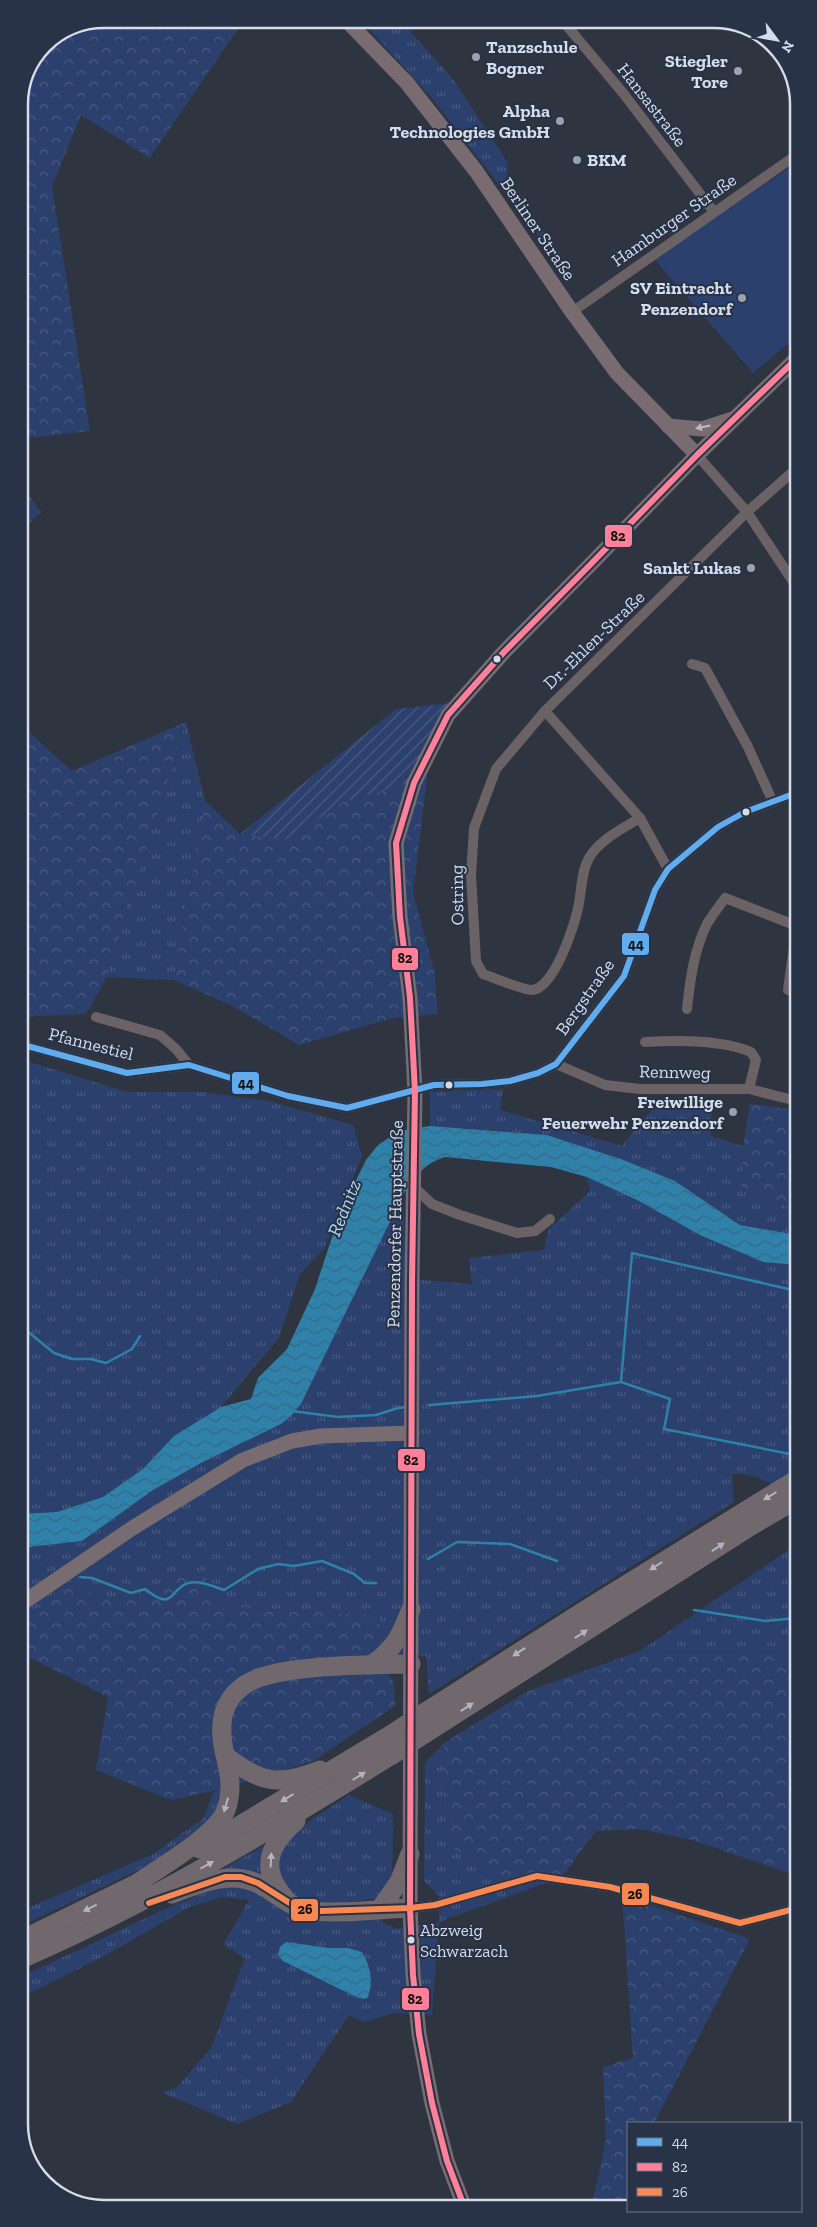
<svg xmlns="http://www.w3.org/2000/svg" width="817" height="2227" viewBox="0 0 817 2227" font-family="'Zilla Slab',serif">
<defs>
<pattern id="grass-tufts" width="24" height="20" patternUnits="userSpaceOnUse" patternTransform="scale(1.25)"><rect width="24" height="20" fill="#2b406d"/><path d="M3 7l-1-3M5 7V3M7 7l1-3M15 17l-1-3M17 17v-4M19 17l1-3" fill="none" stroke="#495b82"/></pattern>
<pattern id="forest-crowns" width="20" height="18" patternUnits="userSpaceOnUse" patternTransform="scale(1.25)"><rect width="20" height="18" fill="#2b406d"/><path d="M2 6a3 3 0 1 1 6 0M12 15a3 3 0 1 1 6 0" fill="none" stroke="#495b82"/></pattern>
<pattern id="garden-furrows" width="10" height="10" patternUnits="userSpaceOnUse" patternTransform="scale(1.25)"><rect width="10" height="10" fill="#2b406d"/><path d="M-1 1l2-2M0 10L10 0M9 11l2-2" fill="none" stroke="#495b82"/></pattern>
<pattern id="water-waves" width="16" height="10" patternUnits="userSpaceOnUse" patternTransform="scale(1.25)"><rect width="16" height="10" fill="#2f81aa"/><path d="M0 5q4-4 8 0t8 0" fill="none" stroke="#366882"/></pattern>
</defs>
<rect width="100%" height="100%" fill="#2f3540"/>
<!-- grass -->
<g fill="url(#grass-tufts)">
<path d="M 363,22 L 402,22 L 453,79 L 508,163 L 506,186 L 561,254 L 556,258 L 431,97 Z"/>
<path d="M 186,722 L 205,801 L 173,980 L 107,977 Z"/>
<path d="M 20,1059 L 127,1092 L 201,1092 L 269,1101 L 353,1125 L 362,1156 L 324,1249 L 300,1274 L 279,1338 L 221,1407 L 174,1436 L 143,1469 L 103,1497 L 57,1512 L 21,1514 Z"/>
<path d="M 503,1089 L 500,1110 L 622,1146 L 659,1101 L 711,1108 L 711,1136 L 743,1146 L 741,1189 L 797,1210 L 797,1235 L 740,1225 L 675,1181 L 621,1159 L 548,1135 L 430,1126 L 430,1092 Z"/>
<path d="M 587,1177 L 637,1200 L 701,1235 L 763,1262 L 797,1265 L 798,1650 L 756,1652 L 640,1651 L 787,1551 L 796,1541 C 796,1502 773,1472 732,1474 L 734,1502 L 429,1694 L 426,1656 L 382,1659 L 379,1616 L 222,1606 L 202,1571 L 108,1599 L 68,1582 L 21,1624 L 21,1548 L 82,1541 L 153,1490 L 203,1462 L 266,1432 L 292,1415 L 301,1404 L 403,1195 L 406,1279 L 472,1284 L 469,1258 L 544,1250 L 548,1230 L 590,1191 Z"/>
<path d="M 444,1743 L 450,1846 L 562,1877 L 439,1922 L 432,2015 L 393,2013 L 364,2022 L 349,2015 L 291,2102 L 237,2124 L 161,2092 L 176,2088 L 211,2048 L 245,1958 L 223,1945 L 249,1900 L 222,1897 L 189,1907 L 108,1954 L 22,1997 L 21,1977 L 165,1909 L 209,1891 L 214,1874 L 272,1841 L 284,1843 L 315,1817 L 349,1795 L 393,1814 L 392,1880 L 377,1898 L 346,1903 L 396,1929 L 439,1922 L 439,1896 L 424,1881 L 425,1763 Z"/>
<path d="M 221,1789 L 214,1817 L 151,1864 L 21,1926 L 21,1911 L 151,1855 L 203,1819 L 214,1791 Z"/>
</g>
<!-- forest -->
<g fill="url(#forest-crowns)">
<path d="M 241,24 L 150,158 L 81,115 L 52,186 L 90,431 L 19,439 L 19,98 L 44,43 L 71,25 Z"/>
<path d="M 19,482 L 41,512 L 20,531 Z"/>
<path d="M 186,722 L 107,977 L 86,1014 L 20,1017 L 20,724 L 72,771 Z"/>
<path d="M 427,778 L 413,893 L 434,970 L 438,1014 L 393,1018 L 299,1045 L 231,1005 L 173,980 L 205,801 L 240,834 L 288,840 L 343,802 Z"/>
<path d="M 750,1104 L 797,1110 L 797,1210 L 741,1189 L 743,1146 Z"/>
<path d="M 202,1571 L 222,1606 L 379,1616 L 382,1659 L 394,1684 L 395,1706 L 314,1761 L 221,1789 L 171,1800 L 96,1770 L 108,1697 L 21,1653 L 21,1624 L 68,1582 L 108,1599 Z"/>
<path d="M 798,1650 L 798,1876 L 692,1840 L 640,1829 L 596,1831 L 562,1877 L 494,1875 L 450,1846 L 444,1743 L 528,1691 L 640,1651 L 756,1652 Z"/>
<path d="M 622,1895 L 750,1939 L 654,2123 L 628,2123 L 628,2206 L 592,2206 L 606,2140 L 603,2067 L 633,2058 Z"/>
</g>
<!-- park -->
<path fill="#2b406d" d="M 795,164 L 796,337 L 753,373 L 655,260 L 704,224 Z"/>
<!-- garden -->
<path fill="url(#garden-furrows)" d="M 451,703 L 426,749 L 427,778 L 343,802 L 288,840 L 240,834 L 396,709 Z"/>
<!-- water -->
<g fill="url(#water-waves)">
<path d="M 430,1126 L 547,1135 L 621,1159 L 675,1181 L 740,1225 L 797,1235 L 797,1265 L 763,1262 L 700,1235 L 637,1200 L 587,1177 L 551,1167 L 445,1157 C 424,1163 414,1178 403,1195 L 301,1404 L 292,1415 L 281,1424 L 203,1462 L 153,1490 L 82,1541 L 21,1548 L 21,1514 L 57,1512 L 103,1497 L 143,1469 L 174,1436 L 221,1407 L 251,1399 L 258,1378 L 287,1349 L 315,1289 L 340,1213 L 366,1160 L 378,1145 L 399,1131 Z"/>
<path d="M 286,1942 L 329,1948 L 348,1948 L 362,1952 C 370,1965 374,1982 368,1997 L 365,1999 L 356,1997 L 283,1961 L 278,1955 L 280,1947 Z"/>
</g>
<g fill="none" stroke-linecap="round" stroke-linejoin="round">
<!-- stream -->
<g stroke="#2f81aa" stroke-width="2.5">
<path d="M 21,1326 L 54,1353 L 72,1359 L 91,1359 L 106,1363 L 132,1349 L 140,1336"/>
<path d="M 621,1382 L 632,1253 L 797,1291"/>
<path d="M 429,1405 L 537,1396 L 621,1382 L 670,1399 L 664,1429 L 790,1454 L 797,1452"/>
<path d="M 292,1411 L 338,1417 L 376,1415 L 398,1408 L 407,1407"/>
<path d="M 428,1559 L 457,1542 L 510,1544 L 557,1561"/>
<path d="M 80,1577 L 92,1578 L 131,1593 L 145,1589 C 175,1613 169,1589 188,1583 C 199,1580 213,1586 224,1590 L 258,1569 L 278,1564 L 294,1566 L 322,1561 L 354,1574 L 365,1583 L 376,1583"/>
<path d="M 694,1610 L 765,1621 L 798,1618"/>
</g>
<!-- street -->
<g stroke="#6b6265" stroke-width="10">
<path d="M 562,20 L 623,93 L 714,212"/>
<path d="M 572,312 L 795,156"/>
<path d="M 697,455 L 747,512 L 796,586"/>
<path d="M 692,664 L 705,668 L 748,747 L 773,802"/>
<path d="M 545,711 L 640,818 L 668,869"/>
<path d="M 640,818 C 622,829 599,840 589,858 C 581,872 582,888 579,903 C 576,922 554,991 531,990 C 520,989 495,978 483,974 L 476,961 L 471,875 L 474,828 L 496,769 L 545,711 L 747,512 L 796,469"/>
<path d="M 788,990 L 797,925"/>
<path d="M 687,1009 C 690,980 694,950 707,924 C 712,915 719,907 725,898 L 797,926"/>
<path d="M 96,1017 L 160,1035 L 176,1049 L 189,1065"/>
<path d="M 645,1042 C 676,1040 723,1040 751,1052 L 756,1060 L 749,1089"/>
<path d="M 20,1044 L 127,1073 L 189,1065 L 288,1096 L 347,1108 L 434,1085 L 482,1084 L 510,1081 L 538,1073 L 556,1064 L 624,976 L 655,890 L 668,869 L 718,827 L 745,812 L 796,793"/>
<path d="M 556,1064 L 605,1085 L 640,1089 L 749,1089 L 797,1101"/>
<path d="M 415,1188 L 432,1204 L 460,1215 L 517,1233 L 535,1231 L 550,1219"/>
<path d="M 410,1908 L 435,1905 L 537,1876 L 610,1887 L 740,1923 L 798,1908"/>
</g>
<!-- secondary -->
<g stroke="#796c70" stroke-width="15">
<path d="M 348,22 L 407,83 L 476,171 L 572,312 L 617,373 L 697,455"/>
<path d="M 668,426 L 702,429 L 733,419"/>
<path d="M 21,1604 L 131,1529 L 243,1460 L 292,1441 L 321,1436 L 412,1433"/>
<path d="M 464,2206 L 447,2161 L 432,2103 L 419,2034 L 413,1975 L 410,1908 L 412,1281 L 415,1091 L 410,998 L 400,917 L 396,843 L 414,783 L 448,715 L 504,652 L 588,567 L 697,455 L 796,359"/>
</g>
<!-- highway -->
<g stroke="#71686e" stroke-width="19">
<path d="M 371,1665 C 395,1649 401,1635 411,1609"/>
<path d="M 427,1711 L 590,1607 L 797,1479"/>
<path d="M 426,1733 L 751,1526 L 797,1499"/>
<path d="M 227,1757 C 262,1784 279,1786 320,1770"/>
<path d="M 200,1849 L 392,1734"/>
<path d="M 133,1886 C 156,1870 217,1835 226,1810 C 238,1775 219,1755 222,1724 C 223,1707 232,1693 246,1684 C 277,1664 372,1665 411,1664"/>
<path d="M 172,1894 C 204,1882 235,1868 266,1888 C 279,1896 292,1907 306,1910 C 333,1915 381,1909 410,1908"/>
<path d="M 285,1898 C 258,1868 270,1844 296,1821"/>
<path d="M 380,1909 L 399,1882 L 410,1854"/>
<path d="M 21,1940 L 144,1880"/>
<path d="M 21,1959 C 151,1903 272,1829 392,1755"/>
</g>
<!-- highway-bridge -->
<g stroke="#71686e" stroke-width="19">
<path d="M 392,1734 L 427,1711"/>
<path d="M 392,1755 L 426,1733"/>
</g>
<defs>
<path id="bus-1" d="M 20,1044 L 127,1073 L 189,1065 L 288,1096 L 347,1108 L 434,1085 L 482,1084 L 510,1081 L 538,1073 L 556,1064 L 624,976 L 655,890 L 668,869 L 718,827 L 745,812 L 796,793"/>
<path id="bus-2" d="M 464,2206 L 447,2161 L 432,2103 L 419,2034 L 413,1975 L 410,1908 L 412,1281 L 415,1091 L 410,998 L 400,917 L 396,843 L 414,783 L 448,715 L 504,652 L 588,567 L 697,455 L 796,359"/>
<path id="bus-3" d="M 149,1903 L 225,1877 L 241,1877 L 258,1883 L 296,1907 L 306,1910 L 321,1911 L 410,1908 L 435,1905 L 537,1876 L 610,1887 L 740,1923 L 798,1908"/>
</defs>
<!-- bus-1 casing -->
<use href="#bus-1" stroke="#283347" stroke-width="10"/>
<!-- bus-2 casing -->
<use href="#bus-2" stroke="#283347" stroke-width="10"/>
<!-- bus-3 casing -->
<use href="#bus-3" stroke="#283347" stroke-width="10"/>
<!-- bus-1 -->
<use href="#bus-1" stroke="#60acee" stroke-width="6"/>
<!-- bus-2 -->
<use href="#bus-2" stroke="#ff8098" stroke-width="6"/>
<!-- bus-3 -->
<use href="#bus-3" stroke="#f88751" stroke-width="6"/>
</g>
<!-- one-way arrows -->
<defs><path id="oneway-solid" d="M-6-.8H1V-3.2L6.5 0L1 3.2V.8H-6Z" transform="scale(1.25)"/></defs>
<use fill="#babbc5" href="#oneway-solid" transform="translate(703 427) rotate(169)"/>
<g fill="#b3b4bf">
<use href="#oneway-solid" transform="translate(770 1496) rotate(149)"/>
<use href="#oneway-solid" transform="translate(718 1547) rotate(-33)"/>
<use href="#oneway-solid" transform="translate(656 1566) rotate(148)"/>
<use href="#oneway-solid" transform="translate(581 1634) rotate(-33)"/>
<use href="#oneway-solid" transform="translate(519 1652) rotate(147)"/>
<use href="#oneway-solid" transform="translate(467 1707) rotate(-33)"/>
<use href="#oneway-solid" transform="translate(359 1776) rotate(-32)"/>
<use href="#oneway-solid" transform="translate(287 1798) rotate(149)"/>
<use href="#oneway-solid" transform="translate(226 1805) rotate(106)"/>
<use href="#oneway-solid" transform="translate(271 1860) rotate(-87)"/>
<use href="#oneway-solid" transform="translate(207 1865) rotate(-29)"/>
<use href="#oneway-solid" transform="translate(90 1908) rotate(154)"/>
</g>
<!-- markers -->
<g fill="#9ca2ae" stroke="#283347" stroke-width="2">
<circle cx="476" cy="57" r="5"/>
<circle cx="738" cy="71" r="5"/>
<circle cx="560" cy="121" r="5"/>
<circle cx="577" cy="160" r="5"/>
<circle cx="742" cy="298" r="5"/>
<circle cx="751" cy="568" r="5"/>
<circle cx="733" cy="1112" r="5"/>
</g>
<g fill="#d6ddea" stroke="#283347" stroke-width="2">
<circle cx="497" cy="659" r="4.5"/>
<circle cx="746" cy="812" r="4.5"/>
<circle cx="449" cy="1085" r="4.5"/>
<circle cx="411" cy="1940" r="4.5"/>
</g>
<g text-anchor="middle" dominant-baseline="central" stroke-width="4" stroke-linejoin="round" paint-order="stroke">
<!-- bus labels -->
<g font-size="17" fill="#d6ddea" stroke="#283347" text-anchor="start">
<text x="420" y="1930">Abzweig<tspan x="420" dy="21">Schwarzach</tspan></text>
</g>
<!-- poi labels -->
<g font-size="18" font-weight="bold" fill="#d6ddea" stroke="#283347" text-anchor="end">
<text x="486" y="47" text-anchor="start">Tanzschule<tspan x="486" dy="21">Bogner</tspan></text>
<text x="728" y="61">Stiegler<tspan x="728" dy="21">Tore</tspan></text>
<text x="550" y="111">Alpha<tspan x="550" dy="21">Technologies GmbH</tspan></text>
<text x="587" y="160" text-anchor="start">BKM</text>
<text x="732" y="288">SV Eintracht<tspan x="732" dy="21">Penzendorf</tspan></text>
<text x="741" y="568">Sankt Lukas</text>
<text x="723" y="1102">Freiwillige<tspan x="723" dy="21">Feuerwehr Penzendorf</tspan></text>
</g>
<!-- street labels -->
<g font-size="18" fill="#d6ddea" stroke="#283347">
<text transform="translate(652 105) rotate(52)">Hansastraße</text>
<text transform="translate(674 220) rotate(-35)">Hamburger Straße</text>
<text transform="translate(538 229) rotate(56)">Berliner Straße</text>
<text transform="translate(594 640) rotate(-44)">Dr.-Ehlen-Straße</text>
<text transform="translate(457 895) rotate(-91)">Ostring</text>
<text transform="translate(585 997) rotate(-55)">Bergstraße</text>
<text transform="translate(91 1044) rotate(14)">Pfannestiel</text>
<text transform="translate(675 1072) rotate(1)">Rennweg</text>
<text transform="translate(395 1224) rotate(-89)">Penzendorfer Hauptstraße</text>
</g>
<!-- water labels -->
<g font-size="19" font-style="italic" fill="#b0d9f2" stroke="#283347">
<text transform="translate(344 1208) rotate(-68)">Rednitz</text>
</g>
</g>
<!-- crop -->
<path d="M0 0H817V2227H0ZM104 28H714A76 76 0 0 1 790 104V2124A76 76 0 0 1 714 2200H104A76 76 0 0 1 28 2124V104A76 76 0 0 1 104 28Z" fill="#283347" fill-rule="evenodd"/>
<path fill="none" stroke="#d6ddea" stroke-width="2.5" d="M104 28H714A76 76 0 0 1 790 104V2124A76 76 0 0 1 714 2200H104A76 76 0 0 1 28 2124V104A76 76 0 0 1 104 28Z"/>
<g stroke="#283347" stroke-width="2">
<rect x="604" y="524" width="29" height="24" rx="5" fill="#ff8098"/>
<rect x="621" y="932" width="29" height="24" rx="5" fill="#60acee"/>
<rect x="391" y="947" width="28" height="24" rx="5" fill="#ff8098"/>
<rect x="231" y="1071" width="29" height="24" rx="5" fill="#60acee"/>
<rect x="397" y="1448" width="29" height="24" rx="5" fill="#ff8098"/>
<rect x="621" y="1882" width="29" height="24" rx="5" fill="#f88751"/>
<rect x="290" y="1898" width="29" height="24" rx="5" fill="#f88751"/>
<rect x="401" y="1987" width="29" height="24" rx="5" fill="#ff8098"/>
</g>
<g font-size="14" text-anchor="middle" font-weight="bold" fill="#111">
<text x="618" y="541">82</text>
<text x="636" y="949">44</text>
<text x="405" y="963">82</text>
<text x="246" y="1088">44</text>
<text x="411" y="1465">82</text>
<text x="635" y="1899">26</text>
<text x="305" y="1914">26</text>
<text x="415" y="2004">82</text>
</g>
<!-- legend -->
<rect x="627" y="2122" width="175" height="90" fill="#283347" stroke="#6e7788"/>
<rect x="637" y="2138" width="25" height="8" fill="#60acee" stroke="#6e7788"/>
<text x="672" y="2147" font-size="15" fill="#d6ddea">44</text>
<rect x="637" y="2163" width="25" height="8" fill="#ff8098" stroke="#6e7788"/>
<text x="672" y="2172" font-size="15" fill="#d6ddea">82</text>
<rect x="637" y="2188" width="25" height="8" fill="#f88751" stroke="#6e7788"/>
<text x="672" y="2197" font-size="15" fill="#d6ddea">26</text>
<!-- north arrow -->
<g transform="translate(777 40) rotate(122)" stroke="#283347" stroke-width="4" paint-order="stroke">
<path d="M0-4L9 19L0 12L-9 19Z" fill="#d6ddea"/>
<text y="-8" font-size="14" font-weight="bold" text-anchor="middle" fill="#d6ddea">N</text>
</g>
</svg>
